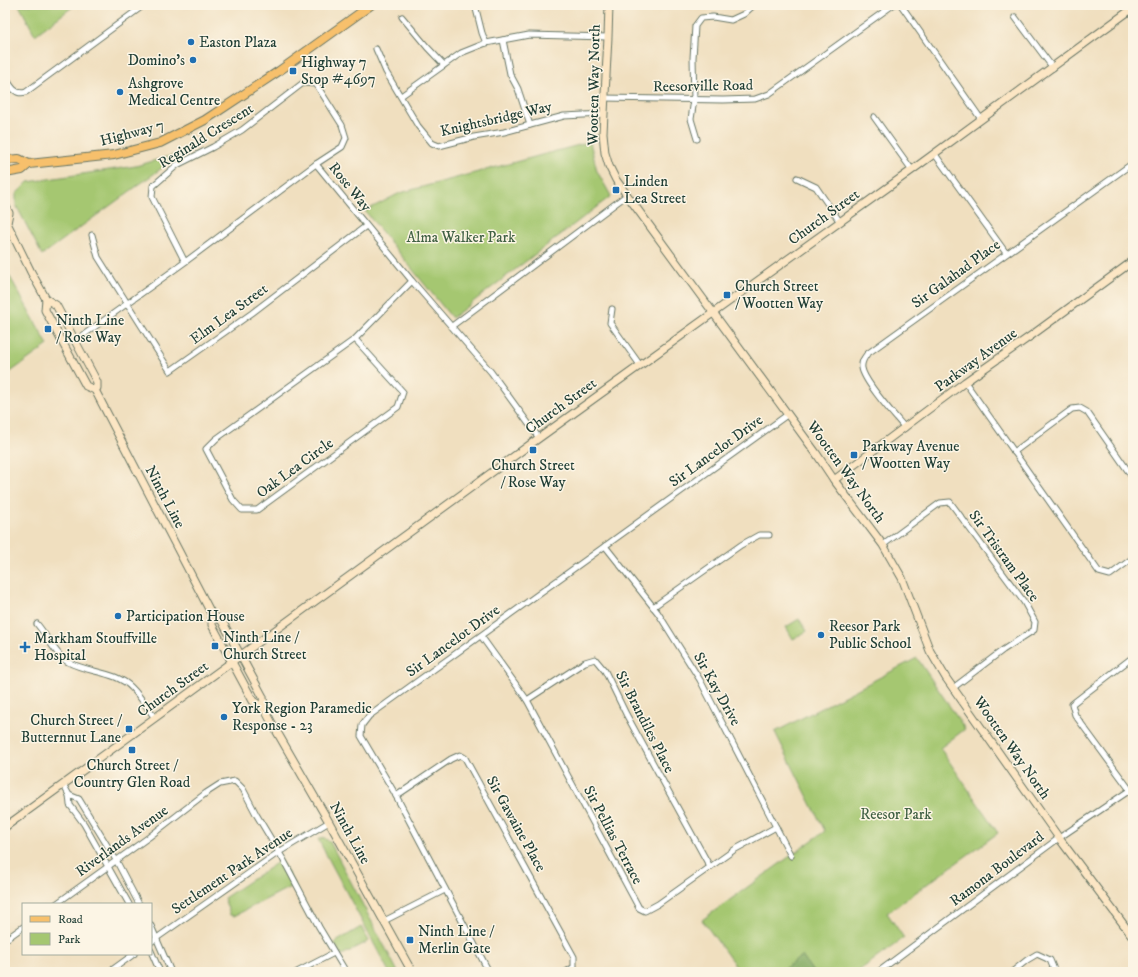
<svg xmlns="http://www.w3.org/2000/svg" width="1138" height="977" viewBox="0 0 1138 977" font-family="'IM FELL DW Pica',serif">
<rect width="100%" height="100%" fill="#fcf5e5"/>
<filter id="ink" filterUnits="userSpaceOnUse"><feTurbulence type="fractalNoise" baseFrequency=".025" numOctaves="2"/><feDisplacementMap in="SourceGraphic" scale="8" xChannelSelector="R" yChannelSelector="G"/><feConvolveMatrix kernelMatrix="1 2 1 2 8 2 1 2 1" color-interpolation-filters="sRGB"/></filter>
<filter id="wash" filterUnits="userSpaceOnUse"><feTurbulence type="fractalNoise" baseFrequency=".012" numOctaves="4" result="noise"/><feDisplacementMap in="SourceGraphic" scale="16" xChannelSelector="R" yChannelSelector="G"/><feGaussianBlur stdDeviation="0.9" result="paint"/><feColorMatrix in="noise" values="0 0 0 0 0 0 0 0 0 0 0 0 0 0 0 0 0 1.4 0 .05"/><feComposite in="paint" operator="in"/></filter>
<g filter="url(#wash)">
<rect width="100%" height="100%" fill="#f0dfbf"/>
<!-- green -->
<g fill="#a5c771" stroke="#628252">
<path d="M 19,5 L 75,5 L 35,35 Z"/>
<path d="M 590,142 L 597,171 L 611,196 L 452,318 L 365,211 L 400,193 Z"/>
<path d="M 184,152 L 42,255 L 16,205 L 16,194 L 28,182 L 136,166 Z"/>
<path d="M 5,268 L 48,345 L 5,376 Z"/>
<path d="M 799,619 L 807,631 L 793,639 L 786,627 Z"/>
<path d="M 917,658 L 965,729 L 940,748 L 998,833 L 887,913 L 904,938 L 857,972 L 813,972 L 802,957 L 780,972 L 740,972 L 702,920 L 825,831 L 775,732 Z"/>
<path d="M 323,837 L 330,842 L 398,972 L 389,972 L 318,839 L 322,839 Z"/>
<path d="M 281,860 L 294,885 L 234,916 L 230,915 L 224,898 Z"/>
<path d="M 361,927 L 369,941 L 340,956 L 338,949 L 334,943 Z"/>
</g>
<!-- forest -->
<path fill="#84ac63" stroke="#52744c" d="M 802,956 L 813,972 L 780,972 Z"/>
</g>
<g filter="url(#ink)">
<g fill="none" stroke-linecap="round" stroke-linejoin="round">
<defs>
<g id="street">
<path d="M 475,5 L 482,33 L 486,43"/>
<path d="M 901,5 L 981,119"/>
<path d="M 402,17 L 427,47 L 444,65"/>
<path d="M 1015,17 L 1053,68"/>
<path d="M 503,40 L 510,74 L 518,89 L 530,125"/>
<path d="M 376,49 L 386,72 L 418,126 L 432,143 L 439,146 L 474,137 L 504,132 L 564,116 L 604,114"/>
<path d="M 5,76 C 10,85 15,96 26,92 L 144,5"/>
<path d="M 401,96 L 461,53 L 486,43 L 529,35 L 608,37"/>
<path d="M 604,98 L 723,100 L 755,99 L 769,94 L 893,5"/>
<path d="M 874,117 L 912,170"/>
<path d="M 697,139 L 691,119 L 694,100 L 693,58 L 695,26 L 701,18 L 713,17 L 731,20 L 744,14 L 754,5"/>
<path d="M 934,153 L 1006,253"/>
<path d="M 316,164 L 412,281 L 491,372 L 539,438"/>
<path d="M 797,178 L 816,187 L 840,222"/>
<path d="M 92,235 L 98,257 L 170,371 L 252,313 L 366,226"/>
<path d="M 612,309 L 610,323 L 640,365"/>
<path d="M 452,326 L 627,195"/>
<path d="M 355,339 L 216,439 L 206,449 L 233,500 L 242,510 L 257,510 L 398,407 L 403,392 L 355,339 L 412,281"/>
<path d="M 75,341 L 185,262 L 316,164 L 342,147 L 346,138 L 342,125 L 316,84 L 303,83 L 242,130 L 213,147 L 177,165 L 153,186 L 152,197 L 185,262"/>
<path d="M 965,382 L 1099,572 L 1110,575 L 1133,558"/>
<path d="M 905,428 C 895,416 864,382 862,368 C 861,362 864,358 867,354 L 1133,163"/>
<path d="M 1014,452 L 1072,409 L 1080,408 L 1087,412 L 1133,478"/>
<path d="M 883,545 L 940,503 L 950,502 L 1024,602 L 1035,622 L 1034,630 L 1003,650 L 953,688"/>
<path d="M 605,546 L 658,613 L 700,680 L 791,856"/>
<path d="M 653,607 L 741,545 L 759,535 L 769,535"/>
<path d="M 37,624 C 46,634 56,656 68,662 C 88,673 116,671 132,688 C 141,697 147,708 155,718"/>
<path d="M 481,636 L 527,700 L 639,908 L 645,911 L 658,904 L 734,850 L 776,827"/>
<path d="M 527,700 L 585,662 L 595,659 L 605,671 L 626,714 L 710,867"/>
<path d="M 63,784 L 69,795 L 70,805 L 84,824 L 129,904"/>
<path d="M 1130,790 L 1075,715 L 1072,704 L 1133,657"/>
<path d="M 69,795 L 79,799 L 116,860 L 139,904"/>
<path d="M 396,796 L 451,759 L 460,755 L 465,758 L 574,957 L 574,967 L 566,972"/>
<path d="M 56,904 L 149,837 L 206,793 L 220,784 L 235,781 L 243,789 L 256,814 L 283,859 L 319,927 L 346,972"/>
<path d="M 384,921 L 445,890"/>
<path d="M 151,926 L 171,972"/>
<path d="M 5,940 L 23,927"/>
<path d="M 151,942 L 279,852 L 329,822"/>
<path d="M 151,951 L 160,972"/>
<path d="M 109,972 L 134,954"/>
<path d="M 297,972 L 334,953"/>
<path d="M 489,972 L 394,792 L 361,736 L 362,725 L 369,716 L 787,415"/>
<path d="M 878,972 L 1059,838 L 1133,788"/>
<path d="M 1012,972 L 1027,960 L 1037,954 L 1050,960 L 1055,972"/>
</g>
<g id="secondary">
<path d="M 609,5 L 608,37 L 603,133 L 605,153 L 609,166 L 616,180 L 816,453 L 834,480 L 883,545 L 902,578 L 930,651 L 946,678 L 1059,838 L 1133,937"/>
<path d="M 5,205 L 9,213 L 7,223 L 31,272 L 46,299 L 56,305 L 97,382 L 97,388 L 95,390"/>
<path d="M 46,299 L 45,310 L 86,386 L 95,390 L 212,615 L 212,625 L 253,701 L 264,708"/>
<path d="M 834,480 L 965,382 L 1032,335 L 1133,261"/>
<path d="M 212,615 L 222,621 L 263,697 L 264,708 L 273,725 L 329,822 L 412,972"/>
<path d="M 5,827 L 539,438 L 912,170 L 1133,8"/>
</g>
<g id="primary">
<path d="M 5,160 L 19,159 L 29,164"/>
<path d="M 5,173 L 22,170 L 29,164 L 114,155 L 160,143 L 205,120 L 279,71 L 371,5"/>
</g>
</defs>
<!-- street casing -->
<use href="#street" stroke="#687665" stroke-width="7"/>
<!-- secondary casing -->
<use href="#secondary" stroke="#687665" stroke-width="9"/>
<!-- primary casing -->
<use href="#primary" stroke="#687665" stroke-width="10"/>
<!-- street -->
<use href="#street" stroke="#fff" stroke-width="5"/>
<!-- secondary -->
<use href="#secondary" stroke="#fce6c4" stroke-width="7"/>
<!-- primary -->
<use href="#primary" stroke="#f7c06c" stroke-width="8"/>
</g>
</g>
<!-- markers -->
<g fill="#1f6fb2" stroke="#fcf5e5" stroke-width="1.5">
<circle cx="191" cy="42" r="4"/>
<circle cx="193" cy="60" r="4"/>
<rect x="289" y="67" width="8" height="8" rx="2"/>
<circle cx="120" cy="92" r="4"/>
<rect x="612" y="186" width="8" height="8" rx="2"/>
<rect x="723" y="291" width="8" height="8" rx="2"/>
<rect x="44" y="325" width="8" height="8" rx="2"/>
<rect x="529" y="446" width="8" height="8" rx="2"/>
<rect x="850" y="451" width="8" height="8" rx="2"/>
<circle cx="118" cy="616" r="4"/>
<circle cx="821" cy="635" r="4"/>
<rect x="211" y="642" width="8" height="8" rx="2"/>
<path d="M23 641h4v4h4v4h-4v4h-4v-4h-4v-4h4z"/>
<circle cx="224" cy="717" r="4"/>
<rect x="125" y="725" width="8" height="8" rx="2"/>
<rect x="128" y="746" width="8" height="8" rx="2"/>
<rect x="406" y="936" width="8" height="8" rx="2"/>
</g>
<g text-anchor="middle" dominant-baseline="central" stroke-width="3" stroke-linejoin="round" paint-order="stroke">
<!-- poi labels -->
<g font-size="15" fill="#1f3d34" stroke="#fcf5e5" text-anchor="start">
<text x="199" y="42">Easton Plaza</text>
<text x="185" y="60" text-anchor="end">Domino's</text>
<text x="301" y="62">Highway 7<tspan x="301" dy="17">Stop #4697</tspan></text>
<text x="128" y="83">Ashgrove<tspan x="128" dy="17">Medical Centre</tspan></text>
<text x="624" y="181">Linden<tspan x="624" dy="17">Lea Street</tspan></text>
<text x="735" y="286">Church Street<tspan x="735" dy="17">/ Wootten Way</tspan></text>
<text x="56" y="320">Ninth Line<tspan x="56" dy="17">/ Rose Way</tspan></text>
<text x="862" y="446">Parkway Avenue<tspan x="862" dy="17">/ Wootten Way</tspan></text>
<text x="533" y="465" text-anchor="middle">Church Street<tspan x="533" dy="17">/ Rose Way</tspan></text>
<text x="126" y="616">Participation House</text>
<text x="829" y="626">Reesor Park<tspan x="829" dy="17">Public School</tspan></text>
<text x="223" y="637">Ninth Line /<tspan x="223" dy="17">Church Street</tspan></text>
<text x="34" y="638">Markham Stouffville<tspan x="34" dy="17">Hospital</tspan></text>
<text x="232" y="708">York Region Paramedic<tspan x="232" dy="17">Response - 23</tspan></text>
<text x="121" y="720" text-anchor="end">Church Street /<tspan x="121" dy="17">Butternnut Lane</tspan></text>
<text x="132" y="765" text-anchor="middle">Church Street /<tspan x="132" dy="17">Country Glen Road</tspan></text>
<text x="418" y="931">Ninth Line /<tspan x="418" dy="17">Merlin Gate</tspan></text>
</g>
<!-- street labels -->
<g font-size="15" fill="#1f3d34" stroke="#fcf5e5">
<text transform="translate(594 85) rotate(-89)">Wootten Way North</text>
<text transform="translate(703 86) rotate(-1)">Reesorville Road</text>
<text transform="translate(496 119) rotate(-13)">Knightsbridge Way</text>
<text transform="translate(132 133) rotate(-15)">Highway 7</text>
<text transform="translate(206 136) rotate(-32)">Reginald Crescent</text>
<text transform="translate(350 187) rotate(51)">Rose Way</text>
<text transform="translate(824 217) rotate(-36)">Church Street</text>
<text transform="translate(956 274) rotate(-36)">Sir Galahad Place</text>
<text transform="translate(229 314) rotate(-36)">Elm Lea Street</text>
<text transform="translate(976 360) rotate(-36)">Parkway Avenue</text>
<text transform="translate(561 406) rotate(-36)">Church Street</text>
<text transform="translate(716 451) rotate(-36)">Sir Lancelot Drive</text>
<text transform="translate(295 468) rotate(-36)">Oak Lea Circle</text>
<text transform="translate(846 472) rotate(54)">Wootten Way North</text>
<text transform="translate(165 497) rotate(62)">Ninth Line</text>
<text transform="translate(1004 556) rotate(54)">Sir Tristram Place</text>
<text transform="translate(453 641) rotate(-36)">Sir Lancelot Drive</text>
<text transform="translate(173 689) rotate(-36)">Church Street</text>
<text transform="translate(717 689) rotate(61)">Sir Kay Drive</text>
<text transform="translate(645 722) rotate(63)">Sir Brandiles Place</text>
<text transform="translate(1012 748) rotate(55)">Wootten Way North</text>
<text transform="translate(516 824) rotate(61)">Sir Gawaine Place</text>
<text transform="translate(350 833) rotate(61)">Ninth Line</text>
<text transform="translate(613 835) rotate(62)">Sir Pellias Terrace</text>
<text transform="translate(122 841) rotate(-36)">Riverlands Avenue</text>
<text transform="translate(997 869) rotate(-37)">Ramona Boulevard</text>
<text transform="translate(232 871) rotate(-34)">Settlement Park Avenue</text>
</g>
<!-- park labels -->
<g font-size="15" fill="#406043" stroke="#fcf5e5">
<text x="461" y="237">Alma Walker Park</text>
<text x="896" y="814">Reesor Park</text>
</g>
</g>
<!-- margin -->
<rect width="1138" height="977" fill="none" stroke="#fcf5e5" stroke-width="20"/>
<!-- legend -->
<rect x="22" y="903" width="130" height="52" fill="#fcf5e5" stroke="#a4ab9e"/>
<rect x="30" y="916" width="20" height="6" fill="#f7c06c" stroke="#a4ab9e"/>
<text x="58" y="923" font-size="12" fill="#1f3d34">Road</text>
<rect x="30" y="933" width="20" height="12" fill="#a5c771" stroke="#a4ab9e"/>
<text x="58" y="943" font-size="12" fill="#1f3d34">Park</text>
</svg>
